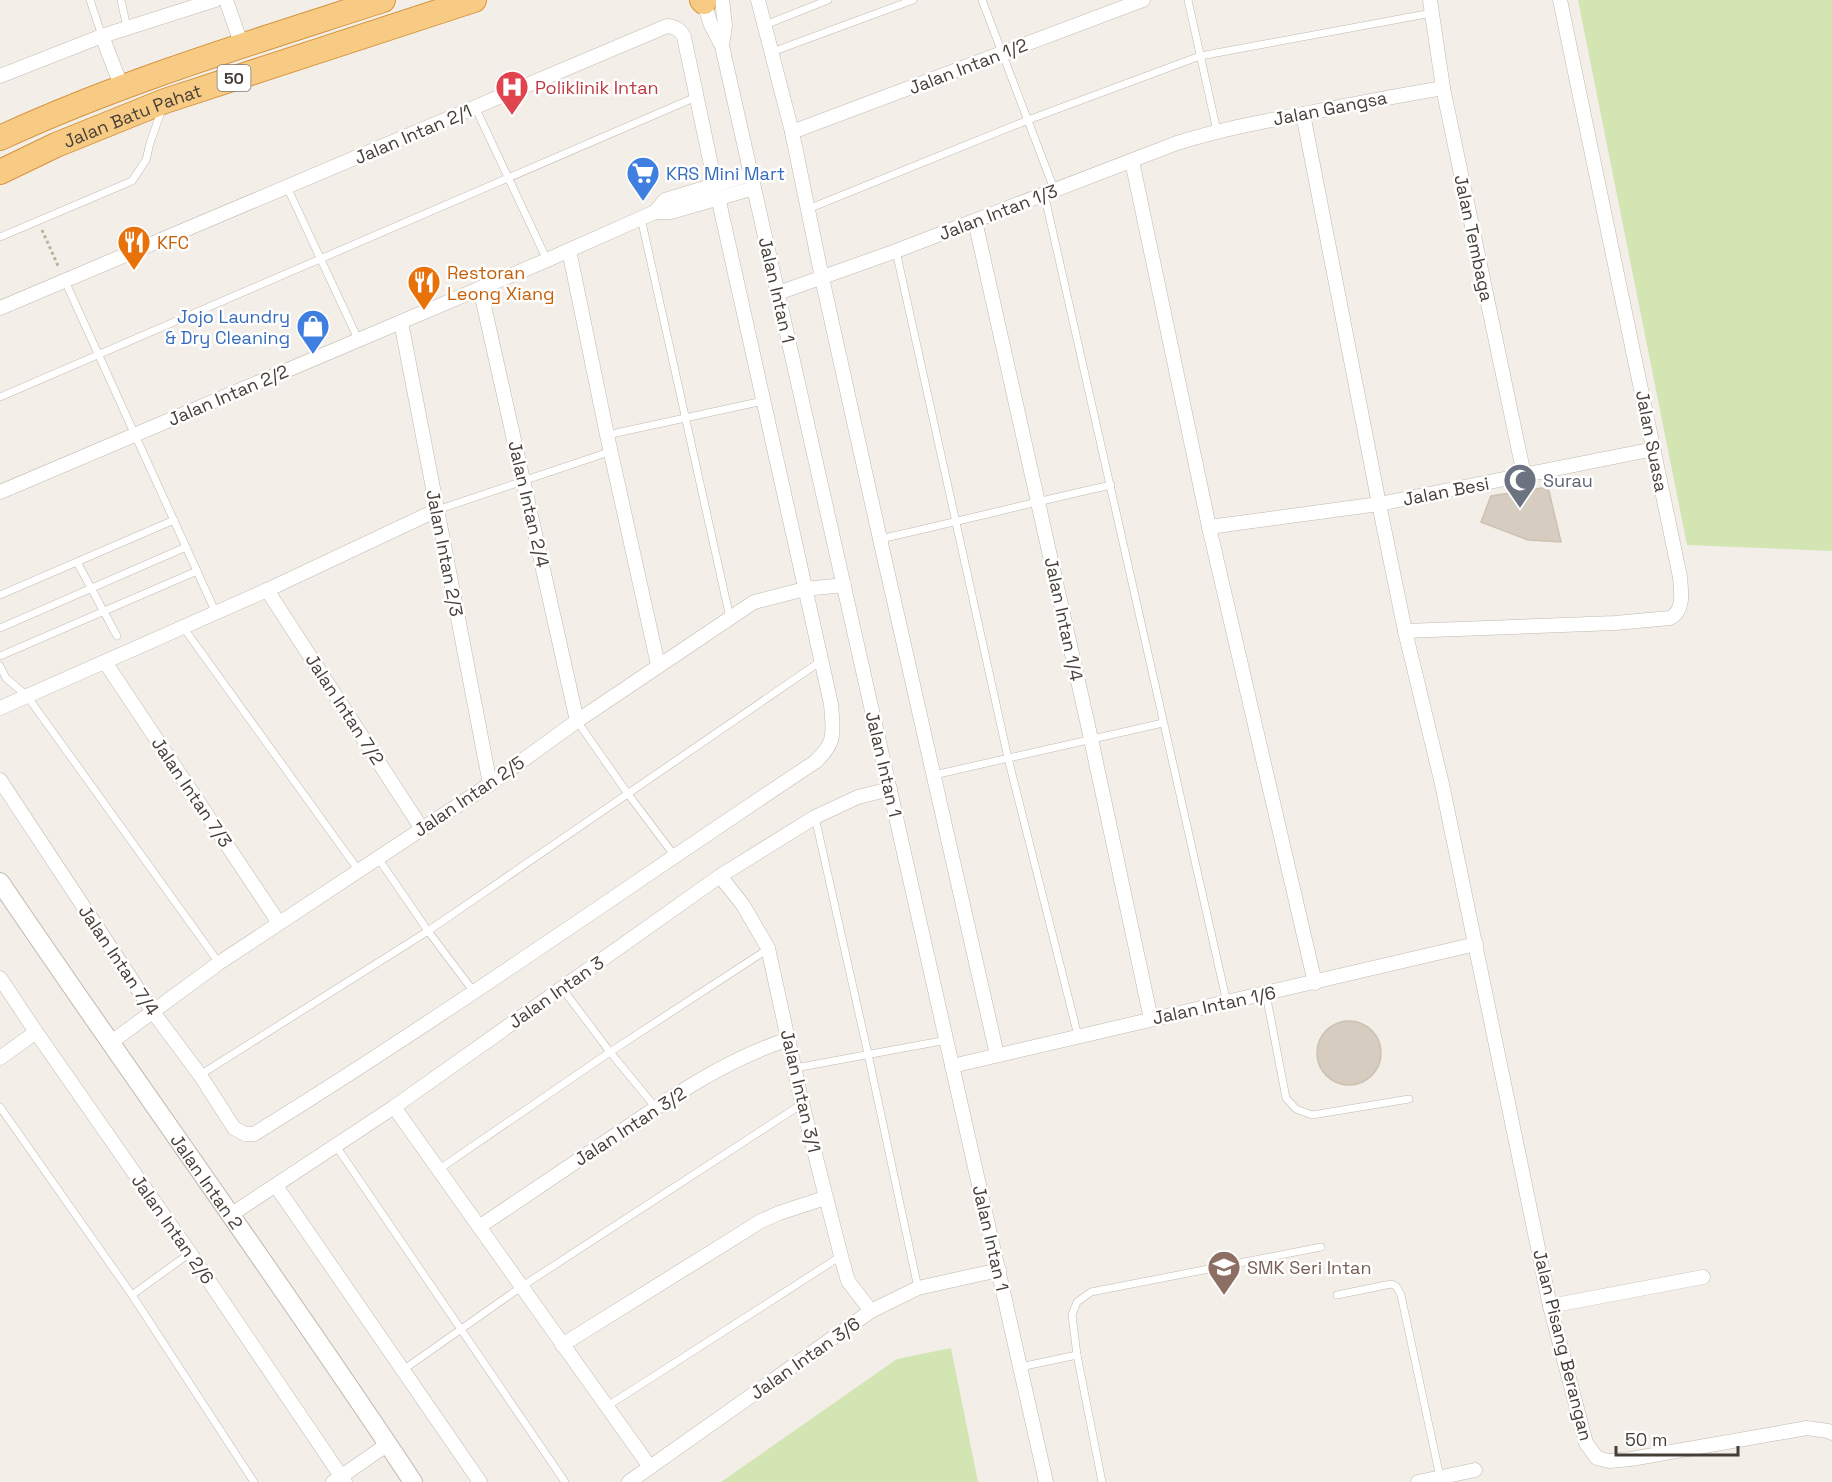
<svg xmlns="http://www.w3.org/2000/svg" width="1832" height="1482" viewBox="0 0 1832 1482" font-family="'Space Grotesk',sans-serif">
<rect width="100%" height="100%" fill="#f3efe8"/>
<!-- green -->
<g fill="#d2e5b2">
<path d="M 1578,0 L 1832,0 L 1832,551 L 1687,545 Z"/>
<path d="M 951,1348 L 978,1482 L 721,1482 L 897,1359 Z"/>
</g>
<!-- building -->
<g fill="#d7ccc0" stroke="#cec1b1" stroke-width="1.5">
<path d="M 1548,487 L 1561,542 L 1528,540 L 1481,522 L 1491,496 Z"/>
<circle cx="1349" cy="1053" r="32"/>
</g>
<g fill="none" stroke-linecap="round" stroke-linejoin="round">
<defs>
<g id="service">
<path d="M 90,0 L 102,36"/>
<path d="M 121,0 L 127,28"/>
<path d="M 982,0 L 1054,189"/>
<path d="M 1188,0 L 1217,131"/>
<path d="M 765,25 L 828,0"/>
<path d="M 772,52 L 913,0"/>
<path d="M 475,107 L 547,260"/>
<path d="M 287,187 L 358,339"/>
<path d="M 1044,193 C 1106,463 1165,733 1227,1003"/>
<path d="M 808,209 L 1028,120 L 1200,56 L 1432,13"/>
<path d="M 641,218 L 730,618"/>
<path d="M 0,237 L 132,181 L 146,160 L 150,143 L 162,109"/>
<path d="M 896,251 L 1008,758 L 1078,1036"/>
<path d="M 65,281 L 216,613"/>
<path d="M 0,397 L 696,97"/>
<path d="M 607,435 L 763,401"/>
<path d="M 437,510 L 612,451"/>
<path d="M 880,539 C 957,522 1034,502 1111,485"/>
<path d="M 77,562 L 117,636"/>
<path d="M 0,595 L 174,520"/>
<path d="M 183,627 L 359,871"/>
<path d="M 0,628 L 186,547"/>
<path d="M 0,656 L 197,571"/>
<path d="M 0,666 L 6,678 L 27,696 L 219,963"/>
<path d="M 577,721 L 628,794 L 674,855"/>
<path d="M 934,775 L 1163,723"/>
<path d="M 815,817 L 868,1054 L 918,1288"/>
<path d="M 378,858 L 428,931 L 474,992"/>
<path d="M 561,987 L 610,1052 L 656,1108"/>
<path d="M 1266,994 L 1286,1098 L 1296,1109 L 1312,1115 L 1409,1099"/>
<path d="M 795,1068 L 947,1040"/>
<path d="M 200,1075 L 428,931 L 821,661"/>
<path d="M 0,1107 L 132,1295 L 254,1482"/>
<path d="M 336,1146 L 565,1482"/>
<path d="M 438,1170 L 610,1052 L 768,949"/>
<path d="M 132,1295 L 190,1253"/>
<path d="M 1337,1295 L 1391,1284 L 1396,1286 L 1401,1295 L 1440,1477"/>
<path d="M 1077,1355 L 1072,1315 L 1077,1302 L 1091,1292 L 1321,1247"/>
<path d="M 1020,1367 L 1077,1355 L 1102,1482"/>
<path d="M 403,1370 L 521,1287 L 802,1104"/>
<path d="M 606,1407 L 841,1256"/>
</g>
<g id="minor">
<path d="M 226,0 L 242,46"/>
<path d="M 703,0 L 711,25 L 722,46 L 1046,1482"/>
<path d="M 722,0 L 725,25 L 722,46"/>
<path d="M 758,0 L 792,132 L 822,278 L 880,539 L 997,1055"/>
<path d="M 1430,0 L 1443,88 L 1524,475"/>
<path d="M 102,36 L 122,88"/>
<path d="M 0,76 L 102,36 L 215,0"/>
<path d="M 1303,114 L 1379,504 L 1405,631 L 1442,784 L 1550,1306 L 1586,1443 L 1597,1458 L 1609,1461 L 1631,1459 L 1807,1428 L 1828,1431 L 1832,1433"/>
<path d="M 792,132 L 1143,0"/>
<path d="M 1132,161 L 1209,527 L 1315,983"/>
<path d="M 655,212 L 671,212 L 754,188"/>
<path d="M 975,221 L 1091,739 L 1151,1019"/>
<path d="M 569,250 L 607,435 L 658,665"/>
<path d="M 480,288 L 577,721"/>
<path d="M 778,293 L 896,251 L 1177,143 C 1218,130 1260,122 1303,114 C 1349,105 1396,96 1443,88"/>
<path d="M 0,308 L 667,26 C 675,27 680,29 684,37 L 715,184"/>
<path d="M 401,322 L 490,784"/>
<path d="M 0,492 L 547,260 L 655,212 L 665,200 L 751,174"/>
<path d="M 1209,527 L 1379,504 L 1654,449"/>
<path d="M 267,590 L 422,829"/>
<path d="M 1405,631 L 1615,623 L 1670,618 C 1685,611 1681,590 1680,577 L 1560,0"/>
<path d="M 105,662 L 279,923"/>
<path d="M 0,708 L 267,590 L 437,510"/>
<path d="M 0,780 L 153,1012 L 200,1075 L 234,1128 L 245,1134 L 254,1134 C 445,1016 628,886 815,762 C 837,742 833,732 831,704 L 718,197"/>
<path d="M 720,876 L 743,905 L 768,948 L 802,1103 L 841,1256 L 848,1281 L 871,1311"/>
<path d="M 0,978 L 36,1032 L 190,1253 L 345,1482"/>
<path d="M 110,1043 L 219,963 L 490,784 L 577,721 L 754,602 L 805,589 L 844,585"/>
<path d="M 0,1058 L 36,1032"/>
<path d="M 952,1066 L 1476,944"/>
<path d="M 394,1107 L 650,1467"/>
<path d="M 276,1186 L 480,1482"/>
<path d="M 232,1214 L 394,1107 L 720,876 L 815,817 L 858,797 L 890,789"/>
<path d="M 479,1227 C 526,1195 573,1164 620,1132 C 673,1096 727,1059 789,1039"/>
<path d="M 1550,1306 L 1703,1277"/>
<path d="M 562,1345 L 761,1221 L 779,1213 L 825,1198"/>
<path d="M 333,1482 L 388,1444"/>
<path d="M 629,1482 L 871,1311 L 918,1288 L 999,1270"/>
<path d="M 1418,1482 L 1475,1470"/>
</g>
<g id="tertiary">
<path id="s1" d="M 0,882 C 136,1083 279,1279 413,1482"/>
</g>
<g id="trunk">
<path d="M 702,0 L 704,2"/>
<path d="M 0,138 C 123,81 254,42 383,0"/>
<path id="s2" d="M 0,172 L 56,145 L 165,101 L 474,0"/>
</g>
</defs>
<!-- service casing -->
<use href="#service" stroke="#c1b8ae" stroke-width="8"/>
<!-- minor casing -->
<use href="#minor" stroke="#c1b8ae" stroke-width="15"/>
<!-- tertiary casing -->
<use href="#tertiary" stroke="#c1b8ae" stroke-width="20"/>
<!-- trunk casing -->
<use href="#trunk" stroke="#d5933f" stroke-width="26"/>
<!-- path -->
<path stroke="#bfb09c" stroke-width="3" stroke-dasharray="3 3" stroke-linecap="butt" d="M 42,230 L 59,268"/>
<!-- service -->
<use href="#service" stroke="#fff" stroke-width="7"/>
<!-- minor -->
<use href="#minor" stroke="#fff" stroke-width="14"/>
<!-- tertiary -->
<use href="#tertiary" stroke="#fff" stroke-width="18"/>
<!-- trunk -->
<use href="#trunk" stroke="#f8cb84" stroke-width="24"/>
</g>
<!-- icons -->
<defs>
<symbol id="hospital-pin" viewBox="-11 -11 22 30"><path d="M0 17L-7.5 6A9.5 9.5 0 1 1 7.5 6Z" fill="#e0444e" stroke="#fff"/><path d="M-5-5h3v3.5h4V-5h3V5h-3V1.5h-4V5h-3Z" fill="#fff"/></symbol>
<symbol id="supermarket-pin" viewBox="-11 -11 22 30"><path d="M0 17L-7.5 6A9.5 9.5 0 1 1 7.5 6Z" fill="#3f7fe0" stroke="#fff"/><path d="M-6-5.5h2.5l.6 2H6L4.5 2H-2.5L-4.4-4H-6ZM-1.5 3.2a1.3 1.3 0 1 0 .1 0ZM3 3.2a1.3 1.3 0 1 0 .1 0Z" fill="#fff"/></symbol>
<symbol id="restaurant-pin" viewBox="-11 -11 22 30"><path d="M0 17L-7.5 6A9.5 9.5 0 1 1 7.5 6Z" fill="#e8710a" stroke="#fff"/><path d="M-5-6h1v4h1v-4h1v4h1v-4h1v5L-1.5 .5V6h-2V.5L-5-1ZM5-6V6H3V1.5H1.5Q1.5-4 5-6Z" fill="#fff"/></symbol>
<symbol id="shop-pin" viewBox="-11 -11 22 30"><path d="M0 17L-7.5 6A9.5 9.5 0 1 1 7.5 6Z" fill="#3f7fe0" stroke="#fff"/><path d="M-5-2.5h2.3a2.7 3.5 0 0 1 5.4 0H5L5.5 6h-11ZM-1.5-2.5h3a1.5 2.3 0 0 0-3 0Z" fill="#fff"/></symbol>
<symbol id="mosque-pin" viewBox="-11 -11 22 30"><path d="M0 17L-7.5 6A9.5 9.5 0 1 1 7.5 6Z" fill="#6b7280" stroke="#fff"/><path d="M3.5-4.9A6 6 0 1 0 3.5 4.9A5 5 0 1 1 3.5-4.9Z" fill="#fff"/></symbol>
<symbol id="school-pin" viewBox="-11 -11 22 30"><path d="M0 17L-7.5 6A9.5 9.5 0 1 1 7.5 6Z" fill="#8d6e63" stroke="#fff"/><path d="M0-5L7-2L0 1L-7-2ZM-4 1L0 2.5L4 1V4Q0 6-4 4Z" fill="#fff"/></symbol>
</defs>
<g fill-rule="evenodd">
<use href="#hospital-pin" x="493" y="68" width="38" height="52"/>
<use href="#supermarket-pin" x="624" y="154" width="38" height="52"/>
<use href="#restaurant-pin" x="115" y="223" width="38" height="52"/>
<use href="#restaurant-pin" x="405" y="263" width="38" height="52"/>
<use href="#shop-pin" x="294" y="307" width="38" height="52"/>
<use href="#mosque-pin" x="1501" y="461" width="38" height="52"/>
<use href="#school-pin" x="1205" y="1248" width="38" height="52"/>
</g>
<g text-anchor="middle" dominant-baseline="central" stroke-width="5" stroke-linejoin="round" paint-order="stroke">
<!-- shield labels -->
<rect fill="#fff" stroke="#7e7973" stroke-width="1.5" x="217.5" y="65" width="33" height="26" rx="4.5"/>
<g font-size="16" font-weight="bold" fill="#463f37">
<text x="234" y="78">50</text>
</g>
<!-- street labels -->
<g font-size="18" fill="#463f37" stroke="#fff">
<text transform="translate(968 66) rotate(-21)">Jalan Intan 1/2</text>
<text transform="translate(1330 108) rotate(-11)">Jalan Gangsa</text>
<text stroke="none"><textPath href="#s2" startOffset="144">Jalan Batu Pahat</textPath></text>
<text transform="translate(413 134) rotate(-23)">Jalan Intan 2/1</text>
<text transform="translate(998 212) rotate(-21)">Jalan Intan 1/3</text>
<text transform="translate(1474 238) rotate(78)">Jalan Tembaga</text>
<text transform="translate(777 290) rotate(77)">Jalan Intan 1</text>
<text transform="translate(228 395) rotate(-23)">Jalan Intan 2/2</text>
<text transform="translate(1652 441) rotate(79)">Jalan Suasa</text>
<text transform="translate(1446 491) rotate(-11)">Jalan Besi</text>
<text transform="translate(529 504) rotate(77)">Jalan Intan 2/4</text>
<text transform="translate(445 553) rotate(79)">Jalan Intan 2/3</text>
<text transform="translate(1064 619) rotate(78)">Jalan Intan 1/4</text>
<text transform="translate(345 709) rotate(57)">Jalan Intan 7/2</text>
<text transform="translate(884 764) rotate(77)">Jalan Intan 1</text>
<text transform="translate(192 792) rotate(56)">Jalan Intan 7/3</text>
<text transform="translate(469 796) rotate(-34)">Jalan Intan 2/5</text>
<text transform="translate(119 960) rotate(56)">Jalan Intan 7/4</text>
<text transform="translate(556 992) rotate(-35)">Jalan Intan 3</text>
<text transform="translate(1214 1005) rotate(-12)">Jalan Intan 1/6</text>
<text transform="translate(801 1091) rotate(77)">Jalan Intan 3/1</text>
<text transform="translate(630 1126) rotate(-33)">Jalan Intan 3/2</text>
<text stroke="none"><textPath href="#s1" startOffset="364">Jalan Intan 2</textPath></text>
<text transform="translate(173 1229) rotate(55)">Jalan Intan 2/6</text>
<text transform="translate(991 1238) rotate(77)">Jalan Intan 1</text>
<text transform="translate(1563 1345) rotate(76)">Jalan Pisang Berangan</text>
<text transform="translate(805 1358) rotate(-35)">Jalan Intan 3/6</text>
</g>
<!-- health labels -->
<g font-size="18" fill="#be3a42" stroke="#fff" text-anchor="start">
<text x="535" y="87">Poliklinik Intan</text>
</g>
<!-- shop labels -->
<g font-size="18" fill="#366cbe" stroke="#fff" text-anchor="start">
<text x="666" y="173">KRS Mini Mart</text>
<text x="290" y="316" text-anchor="end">Jojo Laundry<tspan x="290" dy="21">&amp; Dry Cleaning</tspan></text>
</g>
<!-- food labels -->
<g font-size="18" fill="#c56008" stroke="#fff" text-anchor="start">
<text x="157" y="242">KFC</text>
<text x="447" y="272">Restoran<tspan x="447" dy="21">Leong Xiang</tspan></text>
</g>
<!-- worship labels -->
<g font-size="18" fill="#5b616d" stroke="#fff" text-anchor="start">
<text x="1543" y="480">Surau</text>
</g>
<!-- education labels -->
<g font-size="18" fill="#785e54" stroke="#fff" text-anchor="start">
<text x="1247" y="1267">SMK Seri Intan</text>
</g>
</g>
<!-- scale -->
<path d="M1616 1446v9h122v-9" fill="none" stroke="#463f37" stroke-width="3"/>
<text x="1625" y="1446" font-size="18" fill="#463f37" stroke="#ffffff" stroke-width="4.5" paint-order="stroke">50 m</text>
</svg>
